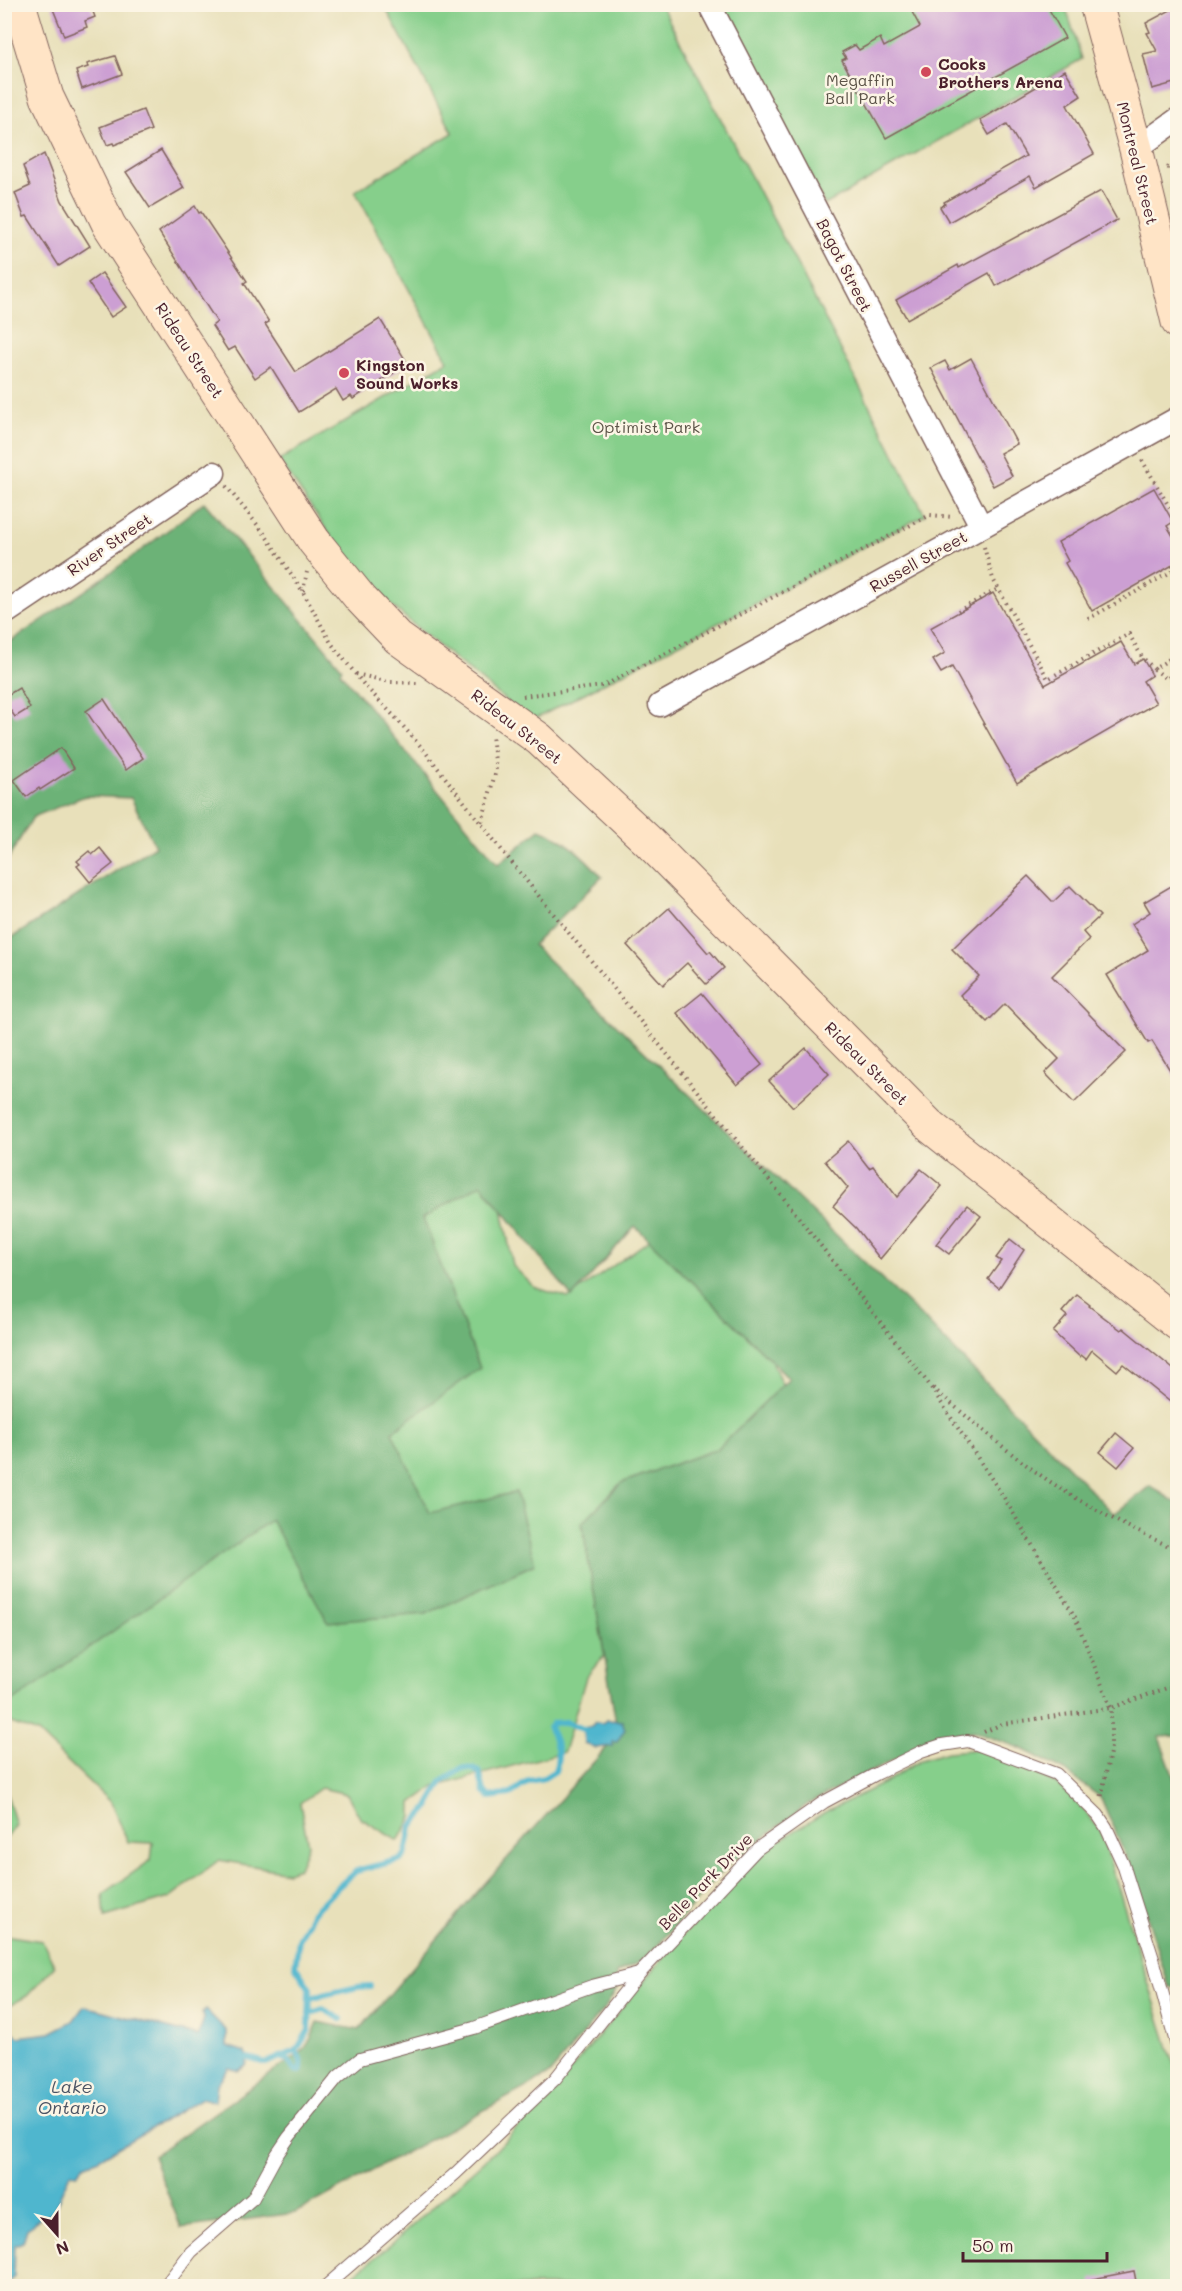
<svg xmlns="http://www.w3.org/2000/svg" width="1182" height="2291" viewBox="0 0 1182 2291" font-family="Mali,sans-serif">
<rect width="100%" height="100%" fill="#fcf5e5"/>
<filter id="ink" filterUnits="userSpaceOnUse"><feTurbulence type="fractalNoise" baseFrequency=".0167" numOctaves="2"/><feDisplacementMap in="SourceGraphic" scale="12" xChannelSelector="R" yChannelSelector="G"/><feConvolveMatrix kernelMatrix="1 2 1 2 8 2 1 2 1" color-interpolation-filters="sRGB"/></filter>
<filter id="wash" filterUnits="userSpaceOnUse"><feTurbulence type="fractalNoise" baseFrequency=".008" numOctaves="4" result="noise"/><feDisplacementMap in="SourceGraphic" scale="24" xChannelSelector="R" yChannelSelector="G"/><feGaussianBlur stdDeviation="1.35" result="paint"/><feColorMatrix in="noise" values="0 0 0 0 0 0 0 0 0 0 0 0 0 0 0 0 0 1.4 0 .05"/><feComposite in="paint" operator="in"/></filter>
<g filter="url(#wash)">
<rect width="100%" height="100%" fill="#e8e0ba"/>
<!-- green -->
<g fill="#86cf8b" stroke="#68775b" stroke-width="1.5">
<path d="M 384,5 L 661,5 L 813,295 L 925,515 L 531,721 L 422,632 L 358,576 L 279,460 L 448,361 L 355,191 L 453,133 Z"/>
<path d="M 720,5 L 1065,5 L 1082,59 L 825,205 Z"/>
<path d="M 453,1104 L 499,1193 L 513,1266 L 534,1287 L 568,1298 L 665,1229 L 764,1343 L 815,1460 L 635,1620 L 586,1677 L 564,1752 L 434,1787 L 412,1803 L 412,1817 L 398,1841 L 360,1818 L 347,1794 L 321,1788 L 300,1803 L 308,1845 L 299,1868 L 288,1872 L 219,1860 L 169,1898 L 105,1917 L 103,1894 L 151,1860 L 153,1843 L 128,1842 L 111,1803 L 38,1733 L 6,1721 L 5,1727 L 5,1512 Z"/>
<path d="M 982,1749 L 1056,1783 L 1080,1805 L 1100,1830 L 1177,2073 L 1177,2286 L 340,2286 L 394,2242 L 494,2152 L 557,2086 L 680,1938 L 767,1848 L 825,1812 L 884,1783 L 921,1760 L 947,1752 Z"/>
<path d="M 4,1785 L 16,1825 L 5,1840 L 4,1840 Z"/>
<path d="M 4,1935 L 42,1941 L 55,1966 L 27,1996 L 5,2008 Z"/>
</g>
<!-- forest -->
<path fill="#6cb277" stroke="#5b6851" stroke-width="1.5" d="M 204,502 L 342,668 L 340,672 L 498,864 L 540,829 C 565,838 585,857 602,877 L 533,945 L 926,1321 L 1114,1514 L 1150,1486 L 1177,1503 L 1177,1736 L 1159,1737 L 1177,1786 L 1177,1988 L 1169,1987 L 1137,1884 L 1101,1798 L 1065,1771 L 1020,1748 L 973,1731 L 948,1735 L 915,1749 L 808,1804 L 729,1864 L 650,1954 L 634,1965 L 616,1973 L 616,1990 L 605,2008 L 549,2075 L 295,2213 L 181,2228 L 153,2156 L 281,2066 C 304,2054 309,2045 318,2022 L 359,2030 L 479,1890 L 618,1735 L 582,1523 L 621,1483 L 717,1449 L 789,1378 L 635,1226 L 572,1297 L 481,1184 L 423,1218 L 480,1368 L 392,1432 L 430,1513 L 516,1492 L 535,1564 L 426,1614 L 328,1622 L 271,1520 L 5,1707 L 5,942 L 155,846 L 131,798 L 85,796 L 33,817 L 5,864 L 5,645 C 73,600 140,553 204,502 Z"/>
<!-- water -->
<g fill="#50b6ce" stroke="#4d6a7c" stroke-width="1.5">
<path d="M 607,1720 L 622,1721 L 625,1729 L 617,1742 L 613,1742 L 613,1746 L 595,1748 L 584,1743 L 583,1733 L 587,1727 L 591,1727 L 595,1722 L 602,1723 Z"/>
<path d="M 84,2006 L 198,2036 L 204,2018 L 202,2013 L 206,2010 L 227,2031 L 227,2046 L 245,2052 L 248,2059 L 246,2066 L 238,2071 L 229,2068 L 217,2084 L 215,2102 L 202,2098 L 97,2160 L 84,2165 L 77,2174 L 70,2173 L 54,2210 L 47,2217 L 40,2217 L 33,2225 L 27,2229 L 23,2242 L 15,2245 L 14,2277 L 5,2286 L 5,2032 L 9,2027 L 18,2037 L 50,2033 L 73,2021 Z"/>
</g>
<g fill="none" stroke-linecap="round" stroke-linejoin="round">
<!-- stream -->
<g stroke="#50b6ce" stroke-width="6">
<path d="M 310,1998 L 358,1987 L 370,1986"/>
<path d="M 309,2014 L 323,2009 L 341,2019"/>
<path d="M 280,2057 L 288,2060 L 294,2070 L 300,2071 C 303,2063 300,2058 296,2051"/>
<path d="M 248,2058 L 266,2063 L 296,2051 L 309,2030 L 310,1989 L 295,1966 L 299,1940 L 313,1912 L 338,1887 L 356,1871 L 402,1859 L 406,1853 L 411,1827 L 427,1809 L 442,1782 L 462,1768 L 473,1769 L 479,1772 L 484,1791 L 489,1797 L 510,1794 L 529,1781 L 544,1778 L 555,1771 C 561,1755 557,1743 549,1728 L 553,1723 L 566,1722 L 585,1730"/>
</g>
</g>
<g id="blocks">
<!-- building -->
<g fill="#cc9fd3">
<path d="M 51,4 L 90,4 L 95,17 L 85,21 L 87,27 L 64,36 Z"/>
<path d="M 921,4 L 1046,4 L 1065,38 L 886,138 L 842,60 L 846,58 L 842,52 L 855,45 L 859,50 L 880,38 L 884,47 L 920,27 L 911,10 Z"/>
<path d="M 1178,6 L 1178,82 L 1152,89 L 1143,54 L 1157,51 L 1147,33 L 1150,32 L 1146,23 Z"/>
<path d="M 115,56 L 122,74 L 82,89 L 76,71 L 88,67 L 87,64 Z"/>
<path d="M 1065,70 L 1081,96 L 1067,105 L 1094,154 L 1036,187 L 1030,176 L 949,222 L 940,207 L 945,204 L 944,202 L 1026,156 L 1007,124 L 989,135 L 980,120 Z"/>
<path d="M 143,110 L 151,130 L 114,145 L 113,143 L 107,145 L 100,127 Z"/>
<path d="M 161,150 L 184,188 L 150,208 L 126,172 Z"/>
<path d="M 44,154 L 62,201 L 90,246 L 59,266 L 27,216 L 24,217 L 15,193 L 30,186 L 23,166 Z"/>
<path d="M 1101,191 L 1117,220 L 996,286 L 989,273 L 907,319 L 896,300 L 958,265 L 959,268 Z"/>
<path d="M 195,206 L 199,213 L 201,212 L 247,281 L 244,283 L 269,322 L 265,324 L 296,372 L 380,319 L 408,364 L 353,399 L 351,396 L 343,401 L 336,389 L 299,412 L 271,367 L 255,378 L 235,347 L 228,351 L 212,326 L 217,322 L 159,232 Z"/>
<path d="M 102,273 L 126,307 L 111,317 L 88,283 Z"/>
<path d="M 971,358 L 1017,444 L 1000,453 L 1012,476 L 993,486 L 931,368 L 945,361 L 950,370 Z"/>
<path d="M 1154,488 L 1173,522 L 1167,526 L 1178,544 L 1178,562 L 1092,611 L 1065,563 L 1068,561 L 1058,542 Z"/>
<path d="M 993,593 L 1045,685 L 1121,642 L 1134,664 L 1143,659 L 1152,675 L 1143,681 L 1156,703 L 1017,783 L 952,667 L 941,673 L 933,660 L 945,653 L 930,628 Z"/>
<path d="M 19,688 L 30,708 L 15,717 L 11,711 L 4,714 L 4,697 Z"/>
<path d="M 104,699 L 143,758 L 126,770 L 86,711 Z"/>
<path d="M 61,748 L 74,768 L 40,790 L 39,788 L 26,797 L 14,780 Z"/>
<path d="M 100,848 L 113,864 L 90,882 L 77,866 L 80,864 L 77,861 L 89,851 L 92,855 Z"/>
<path d="M 1028,876 L 1053,902 L 1070,886 L 1100,916 L 1083,932 L 1089,939 L 1052,976 L 1126,1052 L 1074,1103 L 1045,1073 L 1059,1059 L 1005,1004 L 987,1022 L 960,995 L 979,976 L 952,949 Z"/>
<path d="M 1178,882 L 1178,1083 L 1152,1041 L 1148,1043 L 1107,975 L 1148,950 L 1132,924 L 1150,912 L 1144,902 Z"/>
<path d="M 669,908 L 708,953 L 710,951 L 724,968 L 706,984 L 687,963 L 663,985 L 627,945 Z"/>
<path d="M 702,993 L 762,1065 L 737,1085 L 677,1013 Z"/>
<path d="M 806,1048 L 829,1074 L 793,1107 L 769,1081 Z"/>
<path d="M 848,1141 L 869,1168 L 873,1166 L 897,1197 L 921,1169 L 942,1186 L 880,1259 L 856,1228 L 833,1206 L 848,1188 L 825,1161 Z"/>
<path d="M 967,1205 L 981,1216 L 949,1254 L 936,1244 Z"/>
<path d="M 1010,1239 L 1024,1250 L 999,1288 L 988,1279 L 1001,1261 L 996,1258 Z"/>
<path d="M 1077,1295 L 1090,1305 L 1089,1306 L 1121,1330 L 1123,1328 L 1178,1373 L 1178,1391 L 1169,1401 L 1123,1364 L 1117,1371 L 1092,1350 L 1086,1359 L 1081,1355 L 1080,1357 L 1053,1332 L 1067,1316 L 1062,1312 Z"/>
<path d="M 1116,1433 L 1134,1448 L 1118,1467 L 1100,1452 Z"/>
<path d="M 1134,2271 L 1137,2286 L 1092,2286 L 1092,2279 Z"/>
</g>
</g>
</g>
<g filter="url(#ink)">
<use href="#blocks" fill-opacity="0" stroke="#81635d" stroke-width="1.5"/>
<g fill="none" stroke-linecap="round" stroke-linejoin="round">
<defs>
<g id="lane">
<path d="M 165,2286 L 191,2252 L 253,2198 L 276,2156 L 289,2137 L 338,2077 L 360,2059 L 474,2028 L 592,1986 L 639,1974"/>
<path d="M 326,2286 L 456,2173 L 555,2079 L 639,1974 L 757,1849 L 824,1802 L 878,1773 L 921,1752 L 942,1745 L 968,1741 L 1056,1774 L 1098,1815 L 1106,1827 L 1123,1864 L 1154,1962 L 1178,2050"/>
</g>
<g id="street">
<path d="M 709,4 L 981,526"/>
<path d="M 1136,149 L 1178,119"/>
<path d="M 4,614 L 214,473"/>
<path d="M 660,705 L 1178,418"/>
</g>
<g id="secondary">
<path d="M 19,4 L 47,97 L 109,225 L 314,541 L 361,599 L 398,638 L 539,739 L 647,840 L 931,1127 L 1178,1324"/>
<path d="M 1096,4 L 1136,149 L 1178,322"/>
</g>
</defs>
<!-- lane casing -->
<use href="#lane" stroke="#81635d" stroke-width="14"/>
<!-- street casing -->
<use href="#street" stroke="#81635d" stroke-width="25"/>
<!-- secondary casing -->
<use href="#secondary" stroke="#81635d" stroke-width="35"/>
<!-- path -->
<g stroke="#81635d" stroke-width="4" stroke-dasharray="1.5 4.5" stroke-linecap="butt">
<path d="M 1167,168 L 1178,164"/>
<path d="M 1142,460 L 1178,522"/>
<path d="M 226,486 L 264,533 L 303,592 L 331,643 L 365,686 L 395,717 L 423,749 L 504,853 L 778,1191 L 928,1383 L 1003,1496 L 1075,1617 L 1111,1708 L 1111,1747 L 1101,1799"/>
<path d="M 984,547 L 993,579 L 1048,679 L 1129,634 L 1142,657 L 1154,669"/>
<path d="M 303,591 L 307,572"/>
<path d="M 958,611 L 998,589"/>
<path d="M 1088,619 L 1178,568"/>
<path d="M 1174,656 L 1154,669 L 1167,679 L 1176,671 L 1174,656 L 1178,653"/>
<path d="M 356,674 L 390,682 L 417,683"/>
<path d="M 523,696 L 603,686 L 930,515 L 953,517"/>
<path d="M 482,822 L 496,770 L 492,735"/>
<path d="M 933,1388 C 971,1420 1010,1455 1052,1483 C 1092,1509 1134,1531 1178,1550"/>
<path d="M 984,1732 L 1002,1724 L 1111,1708 L 1178,1684"/>
</g>
<!-- lane -->
<use href="#lane" stroke="#fff" stroke-width="12"/>
<!-- street -->
<use href="#street" stroke="#fff" stroke-width="22"/>
<!-- secondary -->
<use href="#secondary" stroke="#ffe4c6" stroke-width="33"/>
</g>
</g>
<!-- markers -->
<g fill="#d1495b" stroke="#fcf5e5" stroke-width="2">
<circle cx="926" cy="72" r="6"/>
<circle cx="344" cy="373" r="6"/>
</g>
<g text-anchor="middle" dominant-baseline="central" stroke-width="5" stroke-linejoin="round" paint-order="stroke">
<!-- poi labels -->
<g font-size="16" font-weight="bold" fill="#4a1f2b" stroke="#fcf5e5" text-anchor="start">
<text x="938" y="63">Cooks<tspan x="938" dy="18">Brothers Arena</tspan></text>
<text x="356" y="364">Kingston<tspan x="356" dy="18">Sound Works</tspan></text>
</g>
<!-- park labels -->
<g font-size="16" fill="#5c5448" stroke="#fcf5e5">
<text x="860" y="79">Megaffin<tspan x="860" dy="18">Ball Park</tspan></text>
<text x="646" y="426">Optimist Park</text>
</g>
<!-- street labels -->
<g font-size="16" fill="#4a1f2b" stroke="#fcf5e5">
<text transform="translate(1138 163) rotate(76)">Montreal Street</text>
<text transform="translate(845 265) rotate(63)">Bagot Street</text>
<text transform="translate(190 350) rotate(57)">Rideau Street</text>
<text transform="translate(109 544) rotate(-34)">River Street</text>
<text transform="translate(918 561) rotate(-29)">Russell Street</text>
<text transform="translate(517 726) rotate(38)">Rideau Street</text>
<text transform="translate(867 1063) rotate(45)">Rideau Street</text>
<text transform="translate(705 1881) rotate(-46)">Belle Park Drive</text>
</g>
<!-- water labels -->
<g font-size="18" font-style="italic" fill="#4c5464" stroke="#fcf5e5">
<text x="72" y="2086">Lake<tspan x="72" dy="21">Ontario</tspan></text>
</g>
</g>
<!-- margin -->
<rect width="1182" height="2291" fill="none" stroke="#fcf5e5" stroke-width="24"/>
<!-- north arrow -->
<g transform="translate(57 2234) rotate(159)" stroke="#fcf5e5" stroke-width="4.5" paint-order="stroke">
<path d="M0-4.5L10 22L0 15L-10 22Z" fill="#4a1f2b"/>
<text y="-9" font-size="16" font-weight="bold" text-anchor="middle" fill="#4a1f2b">N</text>
</g>
<!-- scale -->
<path d="M963 2252v9h144v-9" fill="none" stroke="#4a1f2b" stroke-width="3"/>
<text x="972" y="2252" font-size="18" fill="#4a1f2b" stroke="#fcf5e5" stroke-width="4.5" paint-order="stroke">50 m</text>
</svg>
